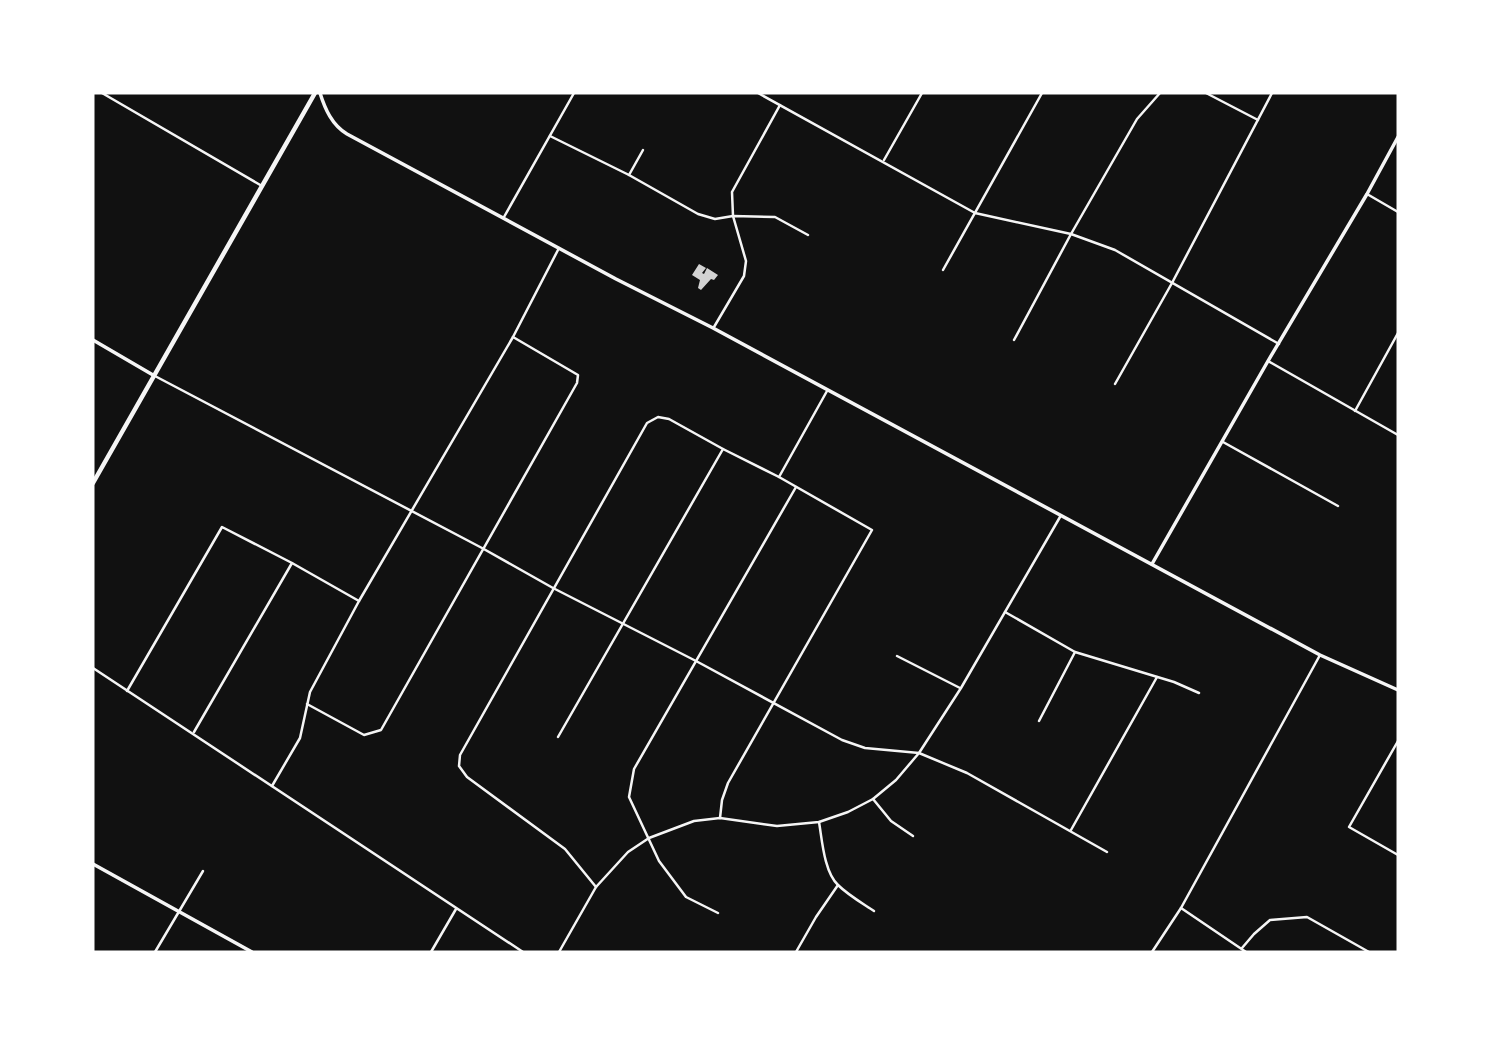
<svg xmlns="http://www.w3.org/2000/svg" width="1491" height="1045" viewBox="0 0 1491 1045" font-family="'Times New Roman',serif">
<rect width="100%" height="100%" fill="#111"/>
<!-- building -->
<path fill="#d3d3d3" d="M 699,264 L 706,268 L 702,273 L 704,274 L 707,268 L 718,275 L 714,280 L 711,279 L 701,290 L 698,288 L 700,280 L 692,275 Z"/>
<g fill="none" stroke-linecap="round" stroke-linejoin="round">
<!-- minor -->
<g stroke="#f5f5f5" stroke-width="2.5">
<path d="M 102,93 L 262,186"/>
<path d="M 758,93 L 975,213 L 1071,234 L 1115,250 L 1279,344"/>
<path d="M 1206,93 L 1258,120"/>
<path d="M 550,136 L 629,175 L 698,214 L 715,219 L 733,216 L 775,217 L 808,235"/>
<path d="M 884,160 L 922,93"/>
<path d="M 629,175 L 643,150"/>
<path d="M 1367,194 L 1398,212"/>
<path d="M 504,217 L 574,93"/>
<path d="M 943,270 L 1042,93"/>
<path d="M 714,327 L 744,276 L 746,261 L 733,216 L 732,192 L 780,105"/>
<path d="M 1014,340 L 1071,234 L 1137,119 L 1160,93"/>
<path d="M 1268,361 L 1398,435"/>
<path d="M 153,375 L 482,548 L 553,588 L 696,661 L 842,740 L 865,748 L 919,753 L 967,773 L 1107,852"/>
<path d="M 1115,384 L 1172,283 L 1272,93"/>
<path d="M 1355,411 L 1398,333"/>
<path d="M 1223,442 L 1338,506"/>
<path d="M 779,477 L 827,391"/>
<path d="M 1005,612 L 1075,652 L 1174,682 L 1199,693"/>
<path d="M 897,656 L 960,688"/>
<path d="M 93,668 L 523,952"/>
<path d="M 127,691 L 222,527 L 292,563 L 359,601"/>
<path d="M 307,704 L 364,735 L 381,730 L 577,383 L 578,375 L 513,337"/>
<path d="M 1039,721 L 1075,652"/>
<path d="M 194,732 L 292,563"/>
<path d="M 558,737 L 723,449"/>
<path d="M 1398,741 L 1349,827 L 1398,855"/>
<path d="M 272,786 L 300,738 L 310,692 L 359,601 L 513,337 L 559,248"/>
<path d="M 873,799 L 891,821 L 913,836"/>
<path d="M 819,822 C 822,839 824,872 838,885 C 848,895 862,903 874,911"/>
<path d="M 1071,830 L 1157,677"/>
<path d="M 596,887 L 565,849 L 467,777 L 459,766 L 460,755 L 647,423 L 658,417 L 669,419 L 723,449 L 779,477 L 872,530 L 728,783 L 722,800 L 720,818"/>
<path d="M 1181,908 L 1246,952"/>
<path d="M 718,913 L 686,897 L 659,861 L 629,797 L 634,769 L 796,487"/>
<path d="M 1242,948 L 1254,934 L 1270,920 L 1307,917 L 1369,952"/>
<path d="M 155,952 L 203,871"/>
<path d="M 431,952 L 456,909"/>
<path d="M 559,952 L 596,887 L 628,852 L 649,838 L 694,821 L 720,818 L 777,826 L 819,822 L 848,812 L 873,799 L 896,780 L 919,753 L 961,688 L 1060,517"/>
<path d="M 796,952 L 816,917 L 838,885"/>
<path d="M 1152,952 L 1181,908 L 1320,655"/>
</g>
<!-- tertiary -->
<g stroke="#f5f5f5" stroke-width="3.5">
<path d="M 320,93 C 325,109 332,125 347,134 L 616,279 L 713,328 L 1320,655 L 1398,690"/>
<path d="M 93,340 L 153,375"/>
<path d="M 1152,564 L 1268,361 L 1367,194 L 1398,137"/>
<path d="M 93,864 L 252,952"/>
</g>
<!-- secondary -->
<path stroke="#f5f5f5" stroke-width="4.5" d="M 93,483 L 315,93"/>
</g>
<!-- border -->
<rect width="1491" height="1045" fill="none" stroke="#ffffff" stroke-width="189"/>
</svg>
